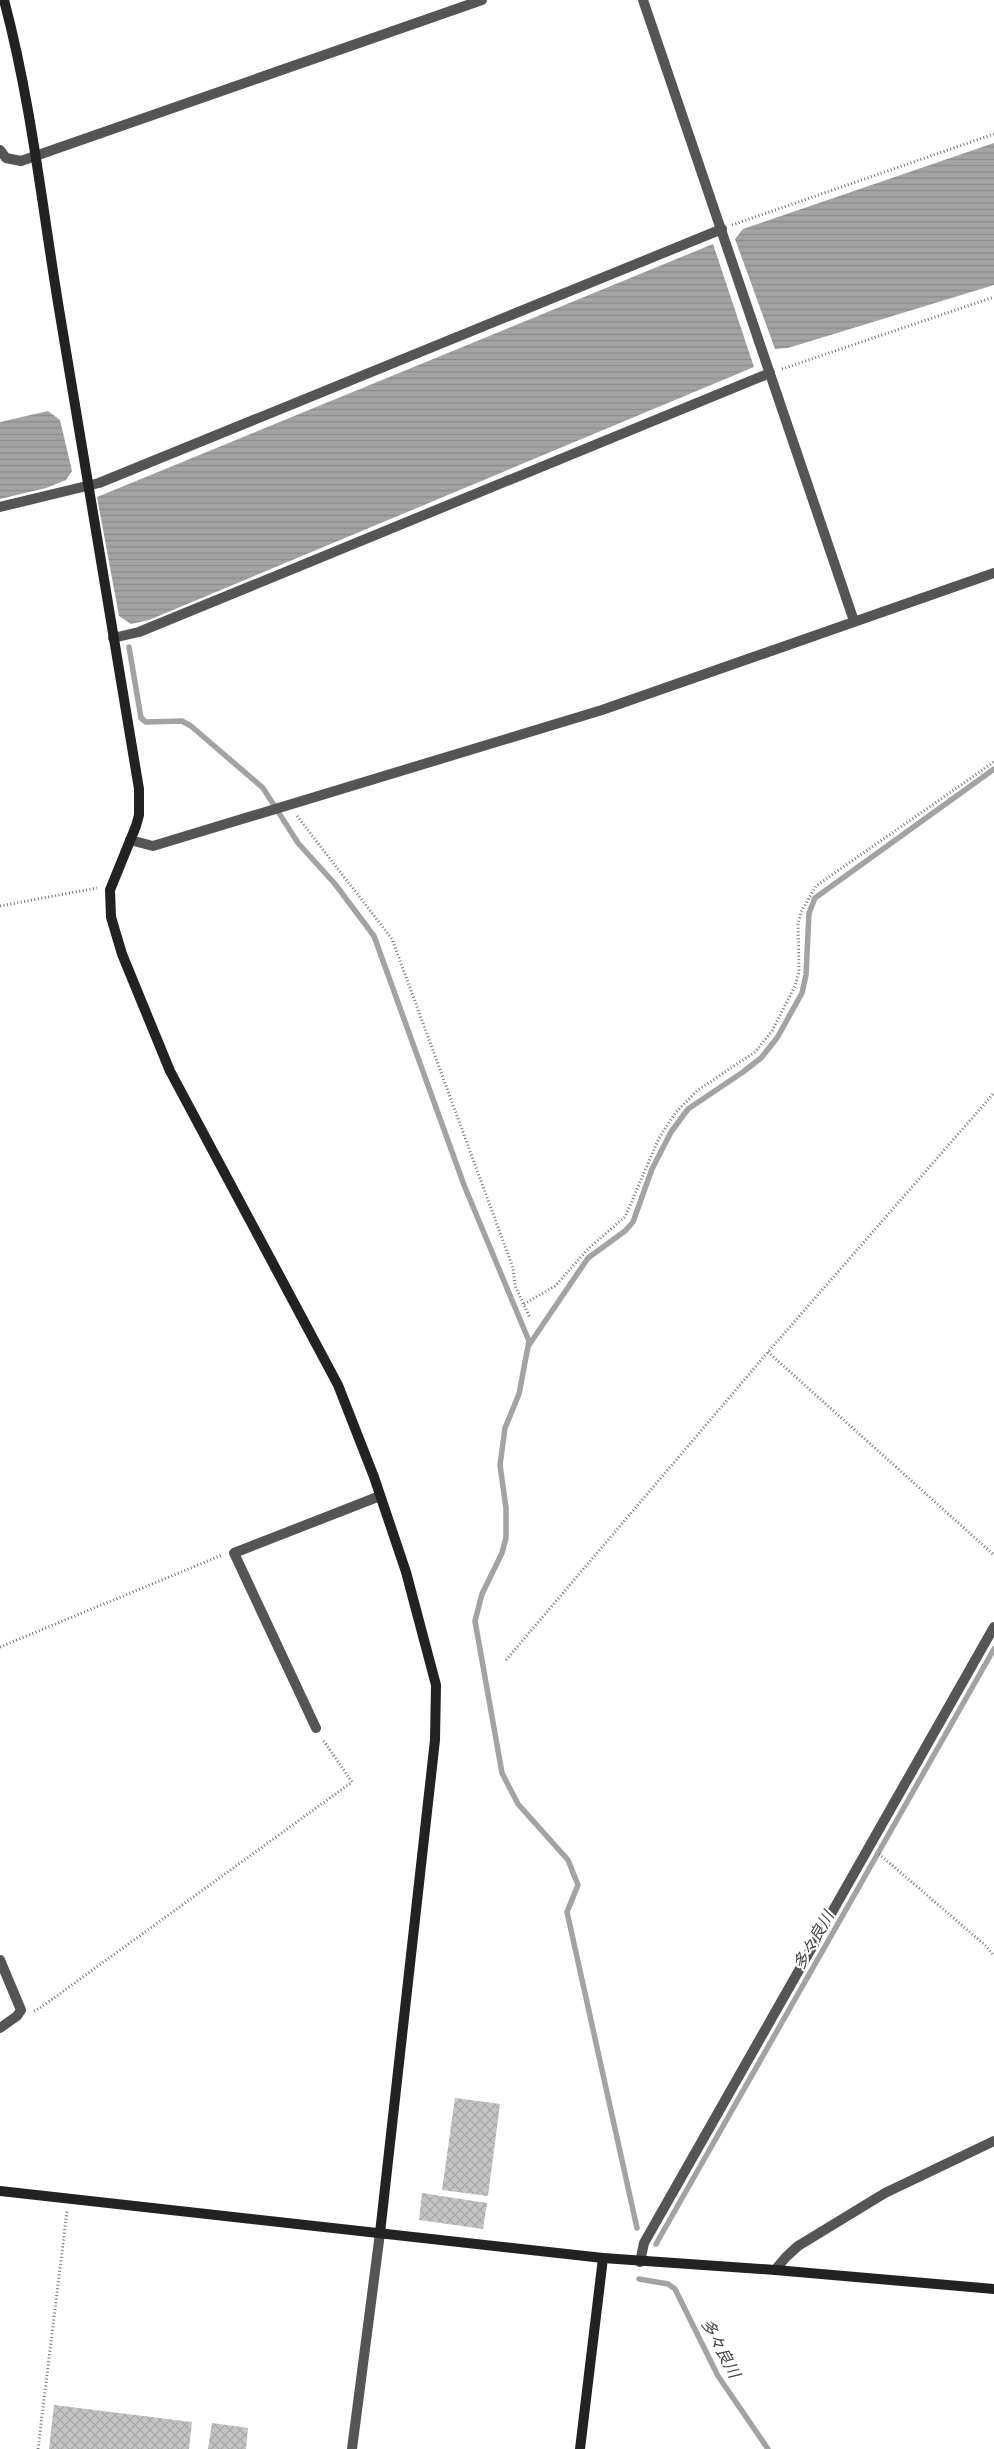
<svg xmlns="http://www.w3.org/2000/svg" width="994" height="2449" viewBox="0 0 994 2449" font-family="'Titillium Web','Noto Sans JP',sans-serif">
<defs>
<pattern id="water-rules" width="6" height="5" patternUnits="userSpaceOnUse" patternTransform="scale(1.25)"><rect width="6" height="5" fill="#a3a3a3"/><path d="M0 2.5h6" fill="none" stroke="#8b8b8b"/></pattern>
<pattern id="building-cross-hatch" width="8" height="8" patternUnits="userSpaceOnUse" patternTransform="scale(1.25)"><rect width="8" height="8" fill="#c4c4c4"/><path d="M0 0l8 8M0 8l8-8" fill="none" stroke="#a7a7a7"/></pattern>
</defs>
<rect width="100%" height="100%" fill="#fff"/>
<!-- water -->
<g fill="url(#water-rules)">
<path d="M 994,143 L 994,285 L 788,348 L 775,349 L 735,239 L 743,229 Z"/>
<path d="M 713,244 L 754,367 L 149,620 L 131,624 L 119,616 L 97,497 Z"/>
<path d="M 48,411 L 60,420 L 72,471 L 66,480 L 46,488 L 0,499 L 0,422 Z"/>
</g>
<g fill="none" stroke-linecap="round" stroke-linejoin="round">
<!-- stream -->
<g stroke="#a3a3a3" stroke-width="5.5">
<path d="M 129,647 L 141,718 L 146,722 L 182,721 L 191,726 L 263,788 L 298,843 L 335,884 L 374,936 L 464,1185 L 529,1341 L 519,1394 L 505,1428 L 500,1465 L 506,1508 L 506,1538 L 502,1553 L 482,1594 L 475,1621 L 502,1773 L 518,1804 L 568,1860 L 578,1885 L 567,1912 L 637,2228"/>
<path d="M 529,1345 L 588,1258 L 625,1231 L 633,1222 L 652,1169 L 671,1132 L 688,1109 L 743,1072 L 761,1058 L 777,1038 L 802,993 L 806,975 L 809,913 L 815,898 L 994,769"/>
<path d="M 656,2244 L 994,1649"/>
<path d="M 639,2279 L 668,2284 L 675,2289 L 718,2376 L 768,2449"/>
</g>
</g>
<!-- building -->
<g fill="url(#building-cross-hatch)">
<path d="M 455,2098 L 500,2104 L 488,2196 L 442,2190 Z"/>
<path d="M 422,2193 L 487,2203 L 483,2229 L 419,2220 Z"/>
<path d="M 54,2405 L 192,2422 L 189,2449 L 49,2449 Z"/>
<path d="M 212,2423 L 248,2428 L 246,2449 L 208,2449 Z"/>
</g>
<g fill="none" stroke-linecap="round" stroke-linejoin="round">
<!-- path -->
<g stroke="#777" stroke-width="3" stroke-dasharray="1 2.5" stroke-linecap="butt">
<path d="M 732,225 L 994,134"/>
<path d="M 782,369 L 994,297"/>
<path d="M 297,816 L 392,939 L 513,1268 L 515,1286 L 530,1318"/>
<path d="M 0,906 L 97,888"/>
<path d="M 524,1304 L 555,1286 L 589,1248 L 625,1217 L 659,1138 L 676,1112 L 698,1090 L 755,1052 L 772,1031 L 795,986 L 799,972 L 798,924 L 801,912 L 816,886 L 994,762"/>
<path d="M 768,1352 L 994,1555"/>
<path d="M 0,1647 L 222,1555"/>
<path d="M 506,1660 L 768,1352 L 994,1093"/>
<path d="M 879,1854 L 986,1946 L 994,1956"/>
<path d="M 34,2011 L 40,2008 L 352,1782 L 323,1740"/>
<path d="M 38,2449 L 67,2211"/>
</g>
<!-- lane -->
<g stroke="#555" stroke-width="10">
<path d="M 643,0 L 854,621"/>
<path d="M 0,150 L 6,158 L 21,161 L 482,0"/>
<path d="M 0,507 L 99,483 L 722,229"/>
<path d="M 113,638 L 139,632 L 770,373"/>
<path d="M 130,840 L 153,846 L 602,710 L 994,573"/>
<path d="M 316,1728 L 234,1553 L 380,1496"/>
</g>
<!-- street -->
<g stroke="#555" stroke-width="10">
<path d="M 0,1960 L 21,2010 L 17,2016 L 0,2028"/>
<path d="M 640,2262 L 644,2243 L 994,1627"/>
<path d="M 775,2270 L 786,2257 L 798,2246 L 885,2193 L 994,2141"/>
<path d="M 352,2449 L 380,2233"/>
</g>
<!-- secondary -->
<g stroke="#222" stroke-width="10">
<path d="M 4,0 C 31,101 42,206 59,309 C 85,469 112,629 139,789 L 139,815 L 136,826 L 110,890 L 111,917 L 122,954 L 170,1071 L 338,1385 L 374,1477 L 406,1572 L 436,1685 L 435,1740 L 380,2233"/>
<path d="M 0,2191 L 603,2258 L 775,2270 L 994,2289"/>
<path d="M 580,2449 L 603,2258"/>
</g>
</g>
<g text-anchor="middle" dominant-baseline="central" stroke-width="4.5" stroke-linejoin="round" paint-order="stroke">
<!-- water labels -->
<g font-size="16" font-style="italic" fill="#444" stroke="#fff">
<text transform="translate(813 1940) rotate(-60)">多々良川</text>
<text transform="translate(721 2348) rotate(62)">多々良川</text>
</g>
</g>
</svg>
